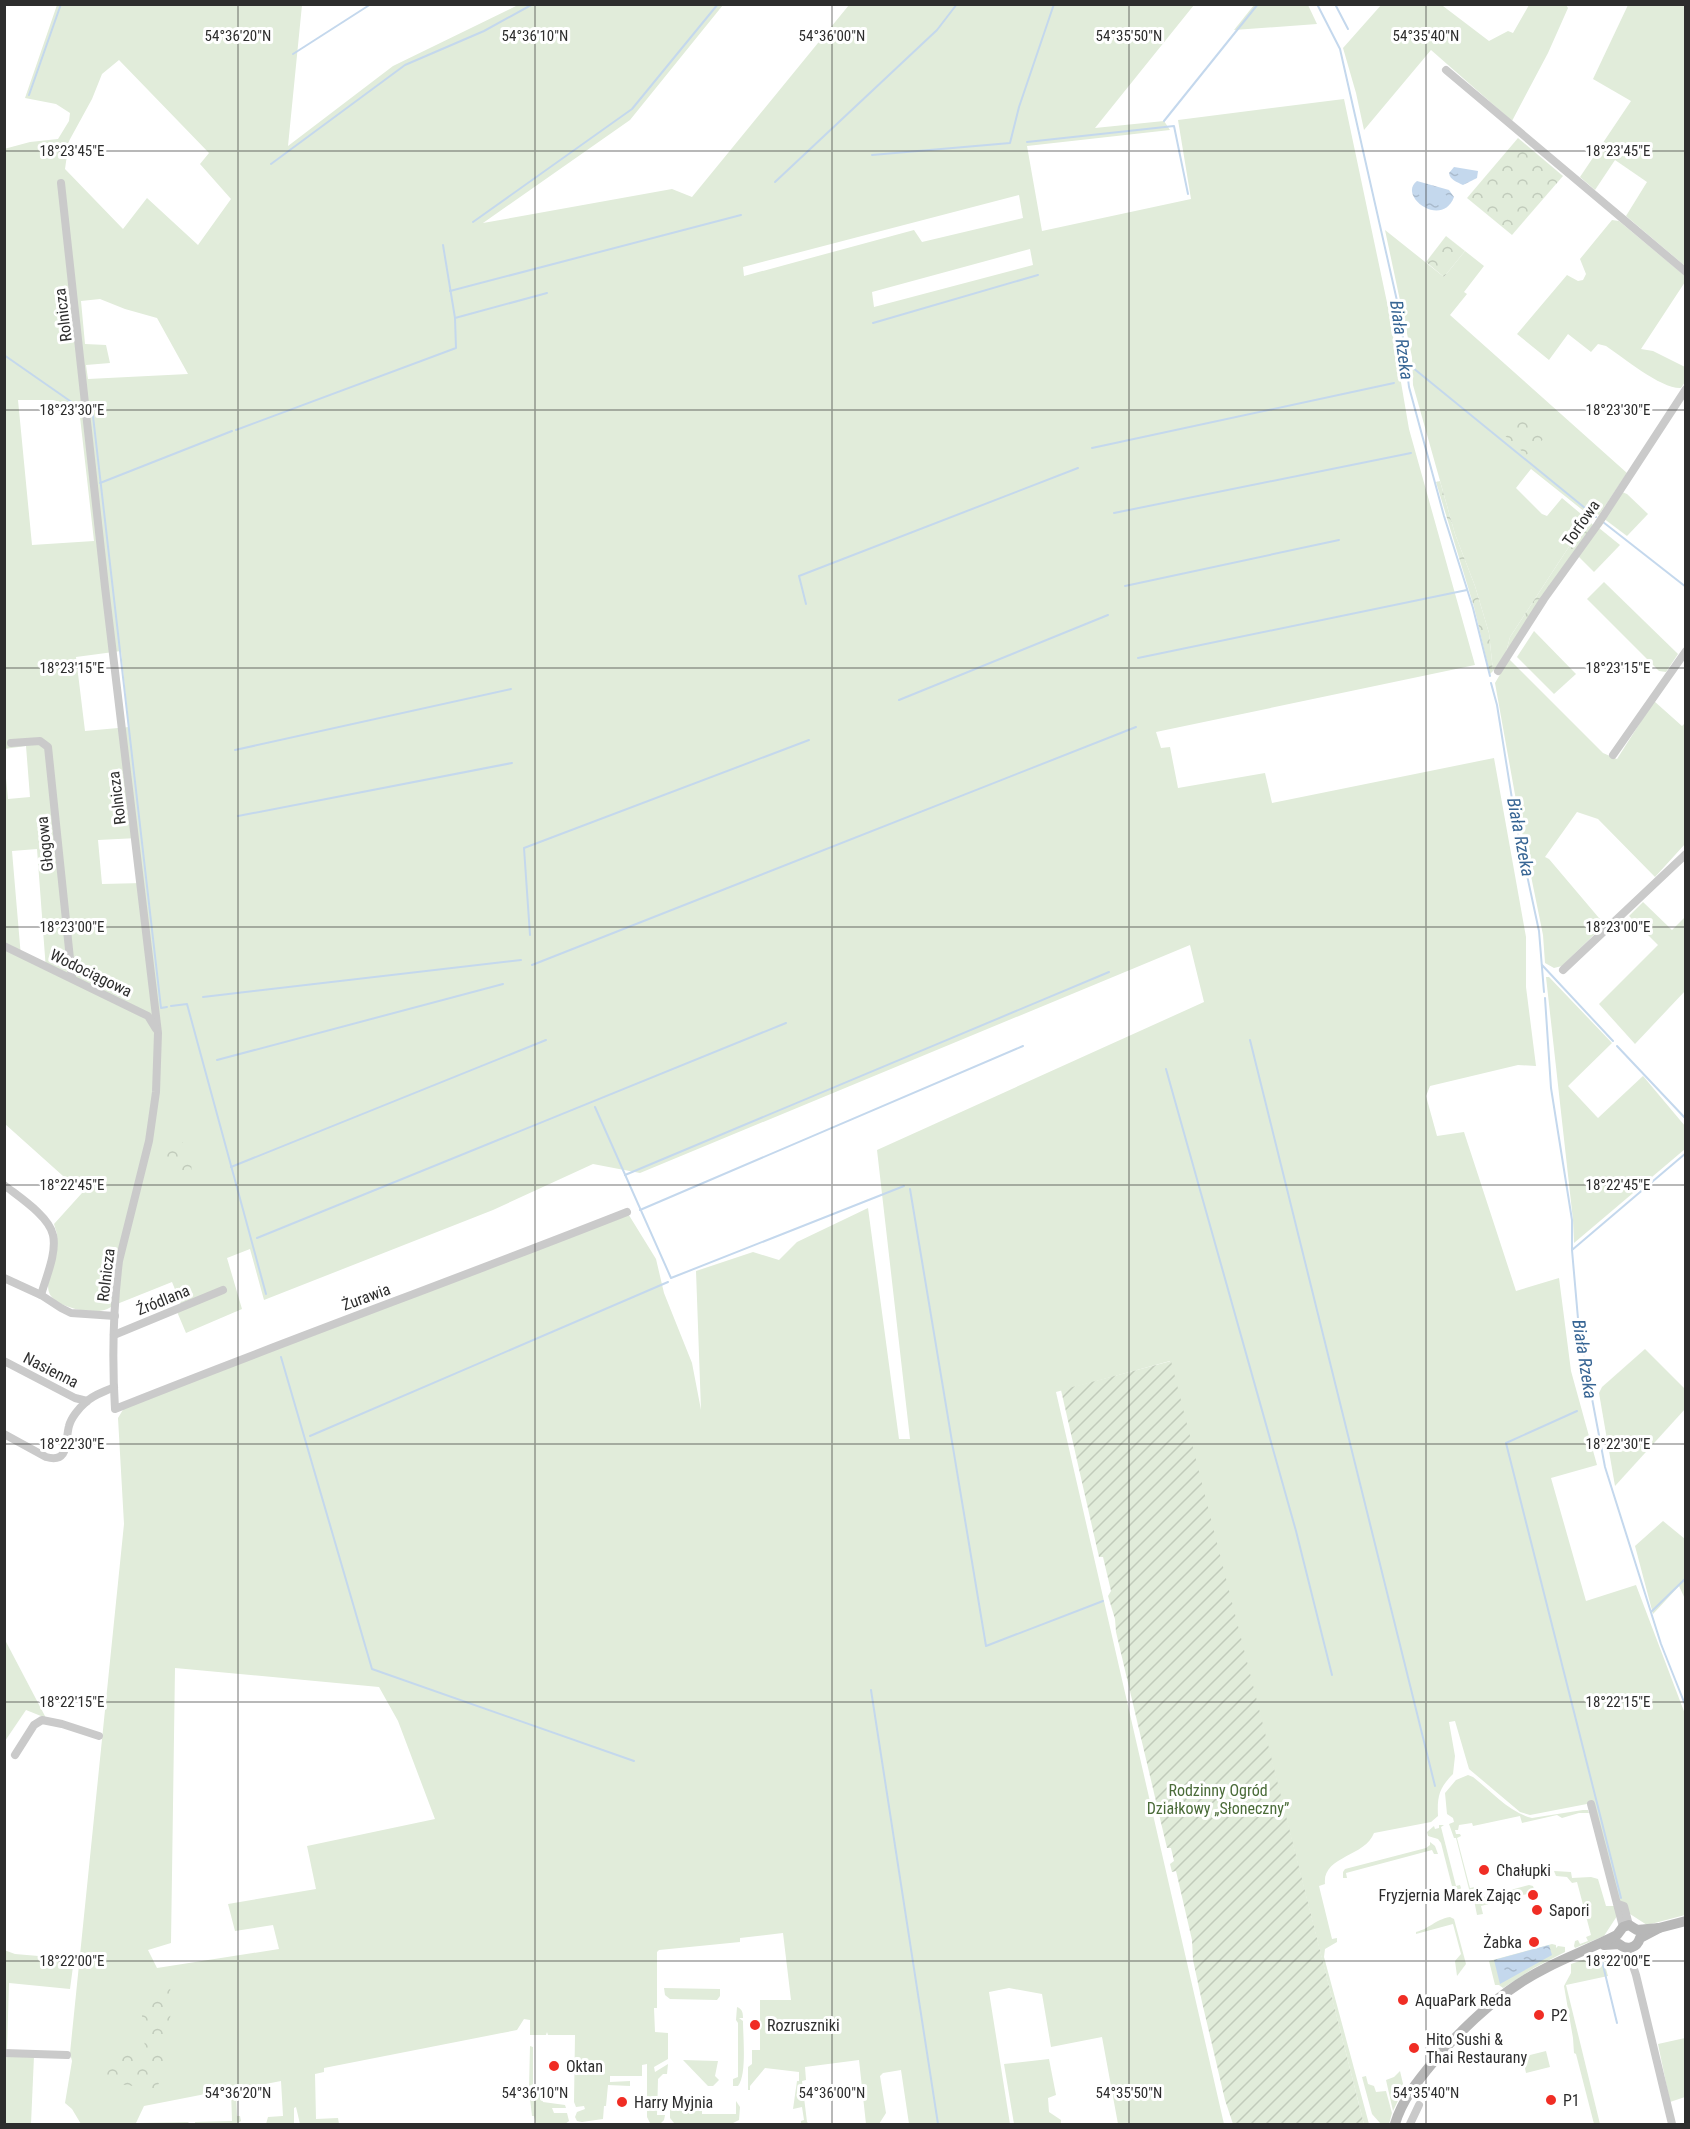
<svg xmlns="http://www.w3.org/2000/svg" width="1690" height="2129" viewBox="0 0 1690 2129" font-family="'Roboto Condensed',sans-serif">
<defs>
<pattern id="forest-crowns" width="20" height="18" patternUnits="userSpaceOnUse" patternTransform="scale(1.5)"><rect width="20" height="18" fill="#e1ecda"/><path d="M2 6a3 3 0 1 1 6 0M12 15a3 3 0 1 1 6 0" fill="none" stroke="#c1cbbb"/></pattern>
<pattern id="garden-furrows" width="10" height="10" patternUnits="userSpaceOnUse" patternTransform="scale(1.5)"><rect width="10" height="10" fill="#e1ecda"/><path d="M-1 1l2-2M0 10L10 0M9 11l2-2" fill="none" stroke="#c1cbbb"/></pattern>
<pattern id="water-ripples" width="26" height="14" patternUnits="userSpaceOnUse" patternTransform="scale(1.5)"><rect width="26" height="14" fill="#c4d8ed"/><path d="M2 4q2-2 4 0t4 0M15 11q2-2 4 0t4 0" fill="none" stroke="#a9bacc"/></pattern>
</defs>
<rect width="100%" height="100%" fill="#fff"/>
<!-- grass -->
<g fill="#e1ecda" fill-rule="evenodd">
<path d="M 950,4 L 1194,5 L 1095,128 L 1164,121 L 1170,130 L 1027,146 L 1042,231 L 1191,199 L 1178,120 L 1344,99 L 1389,312 L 1409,429 L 1475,665 L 1156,732 L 1161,748 L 1170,747 L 1178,788 L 1265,773 L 1272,803 L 1494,758 L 1526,937 L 1526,987 L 1536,1066 L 1518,1065 L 1430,1086 L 1426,1096 L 1437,1136 L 1464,1132 L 1516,1291 L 1559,1278 L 1571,1371 L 1597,1465 L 1551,1478 L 1586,1601 L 1636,1585 L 1685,1714 L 1685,1915 L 1647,1925 L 1630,1914 L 1619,1902 L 1592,1803 L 1530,1815 L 1520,1812 L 1469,1769 L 1455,1721 L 1449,1722 L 1455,1756 L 1453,1774 C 1439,1788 1437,1797 1438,1816 L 1431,1822 L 1374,1833 C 1365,1857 1322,1856 1325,1884 L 1319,1886 L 1332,1939 L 1337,1938 L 1337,1942 L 1325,1949 L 1324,1957 L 1369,2124 L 1364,2124 L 1170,1361 L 1056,1392 L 1224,2124 L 1118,2124 L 1102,2037 L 1051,2047 L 1042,1994 L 1009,1988 L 989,1992 L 1010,2124 L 909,2124 L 901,2070 L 883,2073 L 880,2076 L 886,2113 L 879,2124 L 866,2124 L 859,2060 L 805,2067 L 806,2080 L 802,2081 L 807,2122 L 809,2124 L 801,2124 L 801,2121 L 804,2120 L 802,2107 L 793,2109 L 797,2081 L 799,2081 L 799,2072 L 765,2068 L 750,2086 L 750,2090 L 748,2090 L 748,2067 L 752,2064 L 752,2050 L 760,2050 L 760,2000 L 791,2000 L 783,1933 L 740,1938 L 740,1942 L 659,1950 L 657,1952 L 657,2008 L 654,2008 L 655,2032 L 668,2033 L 668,2059 L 654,2067 L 655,2072 L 668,2064 L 667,2074 L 663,2074 L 658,2079 L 657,2115 L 665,2115 L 664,2120 L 661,2123 L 650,2123 L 647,2117 L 647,2064 L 642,2065 L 642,2076 L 610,2076 L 610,2082 L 630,2081 L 630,2086 L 608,2085 L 606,2106 L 604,2106 L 603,2119 L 582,2122 L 577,2121 L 575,2117 L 577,2112 L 585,2109 L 584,2106 L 576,2107 L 574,2102 L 575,2035 L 548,2035 L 547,2032 L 546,2035 L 530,2035 L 530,2020 L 524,2019 L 517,2030 L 324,2068 L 324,2072 L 315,2074 L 316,2119 L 338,2118 L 339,2124 L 300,2124 L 296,2107 L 294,2108 L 294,2124 L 266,2124 L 268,2117 L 283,2116 L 281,2081 L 245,2088 L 244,2091 L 236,2092 L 237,2116 L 240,2116 L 241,2121 L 237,2124 L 195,2124 L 195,2122 L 232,2121 L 231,2089 L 144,2106 L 136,2123 L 189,2122 L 187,2124 L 81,2124 L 72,2109 L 65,2103 L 72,2061 L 70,2053 L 124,1524 L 118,1418 L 124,1408 L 627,1212 L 656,1259 L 664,1293 L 692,1363 L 701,1410 L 696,1271 L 753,1252 L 779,1260 L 797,1242 L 868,1208 L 899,1439 L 910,1439 L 877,1150 L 1204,1002 L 1190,945 L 640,1173 L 593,1164 L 493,1210 L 264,1300 L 250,1249 L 227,1258 L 242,1309 L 186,1333 L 175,1307 L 181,1304 L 172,1282 L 112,1306 C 101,1317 60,1309 51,1296 C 48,1292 48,1287 48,1282 L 57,1234 L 54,1224 L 82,1193 L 5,1124 L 4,757 L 8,799 L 30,797 L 26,746 L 4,749 L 4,149 L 30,142 L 58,139 L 69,121 L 70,113 L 56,104 L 25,98 L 57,5 L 302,5 L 288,146 L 393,66 L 518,5 L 723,5 L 630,120 L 483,223 L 672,189 L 692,197 L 849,5 ZM 119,60 L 209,153 L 200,164 L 231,199 L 198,245 L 147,198 L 123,229 L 65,169 L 69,141 L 92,99 L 102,74 ZM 1019,195 L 1023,218 L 922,242 L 914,230 L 744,276 L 743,267 ZM 1030,249 L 1033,265 L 874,307 L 872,292 ZM 100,299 L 125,309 L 157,318 L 188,374 L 88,379 L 86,365 L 110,363 L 106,345 L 85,344 L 81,301 ZM 18,400 L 53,400 L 70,405 L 80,417 L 94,541 L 32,545 ZM 121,651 L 129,727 L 85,731 L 76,657 ZM 138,838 L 143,883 L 102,884 L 98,840 ZM 37,849 L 46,970 L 21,957 L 12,851 ZM 175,1668 L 379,1687 L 398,1721 L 435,1819 L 307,1846 L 316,1889 L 228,1904 L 235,1931 L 273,1925 L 279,1949 L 157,1968 L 148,1950 L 171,1943 Z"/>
<path d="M 1382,4 L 1443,5 L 1443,6 L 1489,41 L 1508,31 L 1513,33 L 1529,5 L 1566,5 L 1568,8 L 1548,53 L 1512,121 L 1431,50 L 1364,130 L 1356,93 L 1343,48 Z"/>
<path d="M 1254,5 L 1308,5 L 1317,24 L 1234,30 Z"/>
<path d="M 1628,5 L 1685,5 L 1685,266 L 1626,216 L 1647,182 L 1615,160 L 1595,190 L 1580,177 L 1631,101 L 1593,79 Z"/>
<path d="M 1612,220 L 1619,221 L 1685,276 L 1685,282 L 1641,349 L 1653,351 L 1685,367 L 1685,382 L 1681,388 C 1661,389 1624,358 1606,346 L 1598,344 L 1591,352 L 1568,334 L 1549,360 L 1517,334 L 1567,275 L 1578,281 L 1583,280 L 1586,274 L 1580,259 Z"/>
<path d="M 1385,230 L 1444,277 L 1465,251 L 1484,266 L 1464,292 L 1467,294 L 1450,315 L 1627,473 L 1599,515 L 1594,512 L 1590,516 L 1531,469 L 1516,488 L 1542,514 L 1547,516 L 1562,498 L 1587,519 L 1510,637 L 1505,656 L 1493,671 L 1489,633 L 1475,586 L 1455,534 L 1413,385 L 1412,357 Z"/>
<path d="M 1622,492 L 1627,494 L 1648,514 L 1627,536 L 1603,518 Z"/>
<path d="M 1599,528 L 1620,545 L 1594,572 L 1578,556 Z"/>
<path d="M 1604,582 L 1678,654 L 1666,672 L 1659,671 L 1587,599 Z"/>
<path d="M 1534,631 L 1576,674 L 1554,694 L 1517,657 Z"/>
<path d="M 1509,659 L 1603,753 L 1617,759 L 1654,701 L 1682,726 L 1685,723 L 1685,844 L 1655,877 L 1598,819 L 1577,812 L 1545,857 L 1549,859 L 1599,918 L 1606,923 L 1562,966 L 1554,968 L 1545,963 L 1543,935 L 1519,817 L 1495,683 Z"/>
<path d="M 1643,902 L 1672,930 L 1685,917 L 1685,991 L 1635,1044 L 1599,1004 L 1658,945 L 1629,916 Z"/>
<path d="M 1546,977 L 1549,977 L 1612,1043 L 1568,1086 L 1596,1116 L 1598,1118 L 1643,1076 L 1685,1126 L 1685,1149 L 1574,1243 L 1573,1220 Z"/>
<path d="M 1645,1349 L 1685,1389 L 1685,1409 L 1615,1486 L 1599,1393 L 1602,1387 Z"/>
<path d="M 1663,1521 L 1685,1539 L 1685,1599 L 1679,1586 L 1653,1614 L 1635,1546 Z"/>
<path d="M 4,1638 L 46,1718 L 26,1710 L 5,1741 Z"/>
<path d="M 1468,1775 L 1473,1777 C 1491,1791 1510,1813 1532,1818 L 1583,1810 L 1588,1810 L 1589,1813 L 1579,1813 L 1562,1818 L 1557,1815 L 1522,1823 L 1520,1816 L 1473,1826 L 1472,1823 L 1459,1825 L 1458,1830 L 1455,1830 L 1456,1834 L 1460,1834 L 1461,1836 L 1457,1838 L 1470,1888 L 1475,1887 L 1474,1892 L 1470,1893 L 1456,1838 L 1454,1838 L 1449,1824 L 1454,1822 L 1453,1818 L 1447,1814 L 1445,1793 L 1456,1780 Z"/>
<path d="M 1439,1825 L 1444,1825 L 1441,1827 L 1456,1886 L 1460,1885 L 1461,1888 L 1458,1892 L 1453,1890 L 1441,1843 L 1438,1839 L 1428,1836 L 1427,1832 L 1434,1826 L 1435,1829 L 1439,1828 Z"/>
<path d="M 1430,1842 L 1435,1846 L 1438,1854 L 1434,1854 L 1432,1850 L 1346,1873 L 1347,1878 L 1343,1878 L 1343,1872 L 1345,1869 L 1426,1848 L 1430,1845 Z"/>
<path d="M 1554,1871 L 1571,1872 L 1572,1878 L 1591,1877 L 1598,1879 L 1606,1906 L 1615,1906 L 1617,1916 L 1604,1936 L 1575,1948 L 1574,1946 L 1575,1941 L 1578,1940 L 1580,1944 L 1588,1941 L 1586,1937 L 1591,1935 L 1577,1882 L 1572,1883 L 1567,1877 L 1556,1876 Z"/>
<path d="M 1529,1885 L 1533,1886 L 1535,1892 L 1481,1906 L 1483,1914 L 1477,1915 L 1474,1900 Z"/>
<path d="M 1450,1917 L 1454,1919 L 1466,1964 L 1457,1976 L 1455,1961 L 1461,1954 L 1453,1924 L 1416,1934 L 1416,1932 C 1431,1928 1434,1920 1450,1917 Z"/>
<path d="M 1552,1944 L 1556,1945 L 1556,1948 L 1558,1946 L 1565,1947 L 1565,1952 L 1534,1968 L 1503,1988 L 1499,1985 L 1495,1985 L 1489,1961 Z"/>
<path d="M 4,1950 L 15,1954 L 74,1959 L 70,1989 L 9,1983 L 7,2050 L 4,2050 Z"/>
<path d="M 1608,1951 L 1602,1955 L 1608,1976 L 1566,1985 L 1600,2124 L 1594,2124 L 1576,2054 L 1574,2053 L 1573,2038 L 1564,1986 L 1571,1973 L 1571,1964 Z"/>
<path d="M 664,1988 L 720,1989 L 720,1996 L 717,2000 L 670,1999 L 665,1995 Z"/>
<path d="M 737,2007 C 742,2009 743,2012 743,2018 L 739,2018 L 743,2021 C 743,2037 747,2075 738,2086 L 733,2086 L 733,2079 L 738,2077 L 738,2023 L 736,2020 Z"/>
<path d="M 1685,2038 L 1685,2097 L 1670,2102 L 1658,2044 Z"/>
<path d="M 530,2046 L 533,2047 L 533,2086 L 538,2086 L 543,2102 L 565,2105 L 566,2108 L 552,2108 L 554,2113 L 567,2113 L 569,2121 L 565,2124 L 536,2124 L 534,2116 L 532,2116 L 529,2090 Z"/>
<path d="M 1546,2051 L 1550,2067 L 1526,2073 L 1523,2059 L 1526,2056 Z"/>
<path d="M 5,2055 L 34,2056 L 31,2124 L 5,2124 Z"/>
<path d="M 1049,2059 L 1056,2095 L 1048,2098 L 1049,2112 L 1061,2120 L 1061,2124 L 1014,2124 L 1004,2064 Z"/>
<path d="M 683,2060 L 718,2061 L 715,2076 L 719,2080 L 713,2086 L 708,2086 Z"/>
<path d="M 1400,2071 L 1404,2088 L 1393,2111 L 1386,2080 L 1394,2077 Z"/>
<path d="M 1366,2076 L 1368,2084 L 1374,2086 L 1376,2092 L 1386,2091 L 1392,2113 L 1389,2124 L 1380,2123 L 1372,2114 L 1362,2077 Z"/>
<path d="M 676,2095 L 676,2110 L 702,2110 L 702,2114 L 736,2114 L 736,2101 L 740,2107 L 739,2120 L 731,2124 L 674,2123 L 670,2118 L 670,2100 L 672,2096 Z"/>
</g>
<!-- forest -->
<g fill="url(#forest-crowns)">
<path d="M 1518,138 L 1563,176 L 1512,235 L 1467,198 Z"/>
<path d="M 1446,236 L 1465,251 L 1444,277 L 1426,262 Z"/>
<path d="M 1517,413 L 1528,414 L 1544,438 L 1534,450 L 1526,455 L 1501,432 L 1500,429 Z"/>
<path d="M 1440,481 L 1455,534 L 1475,586 L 1489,633 L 1493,671 L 1490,674 L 1474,607 L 1436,482 Z"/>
<path d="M 1587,519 L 1593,525 L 1505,656 L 1510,637 Z"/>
<path d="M 175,1137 L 183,1143 L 192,1162 L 191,1173 C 180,1176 165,1171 159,1162 C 160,1149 162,1142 175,1137 Z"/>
<path d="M 169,1976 L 172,2009 L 165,2039 L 167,2067 L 156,2089 L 125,2085 L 95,2075 L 94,2069 L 102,2068 L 107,2054 L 123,2048 L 139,2055 L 144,2052 L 145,2035 L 141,2024 L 143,2009 L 160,1991 Z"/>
</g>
<!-- garden -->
<path fill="url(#garden-furrows)" d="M 1171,1361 L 1364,2124 L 1233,2124 L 1225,2100 L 1202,2002 L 1193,1960 L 1192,1940 L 1176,1871 L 1172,1872 L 1170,1864 L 1174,1861 L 1171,1848 L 1167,1848 L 1116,1632 L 1115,1619 L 1108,1596 L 1111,1591 L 1103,1557 L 1099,1557 L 1061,1390 Z"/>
<!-- water -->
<g fill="url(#water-ripples)">
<path d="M 1454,167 L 1478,171 L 1477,178 L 1463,185 C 1457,182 1450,180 1449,173 Z"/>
<path d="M 1417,181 L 1449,190 L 1454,197 C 1442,229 1397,196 1417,181 Z"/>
<path d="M 1549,1945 L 1552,1955 L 1500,1984 L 1494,1960 Z"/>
</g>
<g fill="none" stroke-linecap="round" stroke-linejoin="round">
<!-- stream -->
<g stroke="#c4d8ed" stroke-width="2">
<path d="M 1317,4 L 1340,49 L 1400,314 L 1409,387 L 1444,516 L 1473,608 L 1490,676"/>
<path d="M 1335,4 L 1348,29"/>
<path d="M 293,54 L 371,4"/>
<path d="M 29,95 L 61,4"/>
<path d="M 1164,121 L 1258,4"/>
<path d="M 1027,142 L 1174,126 L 1188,194"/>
<path d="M 872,155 L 1010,143 L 1019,107 L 1054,4"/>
<path d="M 271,164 L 405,65 L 484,31 L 533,4"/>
<path d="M 775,182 L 937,30 L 957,4"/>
<path d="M 473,222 L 632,109 L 718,4"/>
<path d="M 443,245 L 455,318 L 547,293"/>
<path d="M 450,291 L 741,215"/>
<path d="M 873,323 L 1038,275"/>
<path d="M 4,355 L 83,410"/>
<path d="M 1407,363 L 1596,517"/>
<path d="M 91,414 L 93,416 L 161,1008 L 167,1007"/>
<path d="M 236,430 L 456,348 L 455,318"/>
<path d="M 1092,448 L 1394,383"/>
<path d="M 100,483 L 232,431"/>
<path d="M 1114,513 L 1411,453"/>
<path d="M 1603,522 L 1686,587"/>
<path d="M 1125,586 L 1339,540"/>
<path d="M 806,604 L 799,576 L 1078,468"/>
<path d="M 1138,658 L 1467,590"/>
<path d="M 1491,683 L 1497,705 L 1516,824 L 1539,931 L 1544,992"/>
<path d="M 899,700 L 1108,615"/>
<path d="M 235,750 L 511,689"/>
<path d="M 238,816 L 512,763"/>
<path d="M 530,935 L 524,848 L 809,740"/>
<path d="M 532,965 L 1136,727"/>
<path d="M 1542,965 L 1613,1041"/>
<path d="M 203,997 L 521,960"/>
<path d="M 1545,998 L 1551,1088 L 1572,1220 L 1572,1250 L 1579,1330 L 1605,1467 L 1661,1644 L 1686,1707"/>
<path d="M 171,1006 L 187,1004 L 266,1294"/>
<path d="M 1250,1040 L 1435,1786"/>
<path d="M 1617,1046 L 1686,1119"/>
<path d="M 217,1060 L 503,984"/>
<path d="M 1166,1069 L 1296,1531 L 1332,1675"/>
<path d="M 595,1107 L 671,1278 L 904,1186"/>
<path d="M 231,1167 L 546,1040"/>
<path d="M 625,1175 L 1109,972"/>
<path d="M 910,1189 L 986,1646 L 1103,1601"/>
<path d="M 640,1210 L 1023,1046"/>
<path d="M 257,1238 L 786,1023"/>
<path d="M 1572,1250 L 1686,1153"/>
<path d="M 281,1357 L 372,1669 L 634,1761"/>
<path d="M 1577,1411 L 1506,1443 L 1621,1898"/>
<path d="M 310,1436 L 668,1282"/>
<path d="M 1651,1612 L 1686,1578"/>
<path d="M 871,1690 L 938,2124"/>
<path d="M 1601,1957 L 1617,2023"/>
</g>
<!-- minor -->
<g stroke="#cacaca" stroke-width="8">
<path d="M 1446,70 L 1686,272"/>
<path d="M 61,183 L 105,587 L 158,1033 L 156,1092 L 149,1141 L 119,1261 C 113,1310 112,1360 115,1409 C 285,1341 457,1279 627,1212"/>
<path d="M 1498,671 L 1544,599 L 1598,524 L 1686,389"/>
<path d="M 11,743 L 40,741 L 48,747 L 72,978"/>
<path d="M 1613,755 L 1686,651"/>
<path d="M 4,946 L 148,1016 L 156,1029"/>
<path d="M 1563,970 L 1686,854"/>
<path d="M 4,1185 C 19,1197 49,1216 53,1235 C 57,1253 46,1277 41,1295"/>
<path d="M 4,1278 L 41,1295 L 61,1308 L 71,1313 L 115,1316"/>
<path d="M 114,1335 L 223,1290"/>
<path d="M 4,1361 L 75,1398 L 87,1401"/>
<path d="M 4,1434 L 46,1457 C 70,1464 65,1440 69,1426 C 71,1418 79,1408 85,1403 C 92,1395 104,1392 114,1387"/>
<path d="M 15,1755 L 34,1725 L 42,1720 L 62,1724 L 99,1736"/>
<path d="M 1591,1804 L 1623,1927"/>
<path d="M 1618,1904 L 1624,1906 L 1629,1925"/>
<path d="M 1627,1948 L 1636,1975 L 1672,2124"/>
<path d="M 4,2053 L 67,2055"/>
<path d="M 1410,2124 L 1419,2105"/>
</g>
<!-- secondary -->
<g stroke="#b7b7b7" stroke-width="10">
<path d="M 1604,1945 L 1619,1944 C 1627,1951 1637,1948 1640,1938 L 1659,1928 L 1686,1921"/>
<path d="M 1395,2124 C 1403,2097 1421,2077 1439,2055 C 1470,2021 1504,1989 1546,1968 C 1569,1956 1594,1947 1617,1935 L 1623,1927 L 1629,1925 L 1637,1930 L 1659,1928"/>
</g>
</g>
<!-- ticks -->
<path fill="none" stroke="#2d2d2d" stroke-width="1.5" stroke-opacity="0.45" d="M 238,4 L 238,2124M 535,4 L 535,2124M 832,4 L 832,2124M 1129,4 L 1129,2124M 1426,4 L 1426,2124M 4,151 L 1686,151M 4,410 L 1686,410M 4,668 L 1686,668M 4,927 L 1686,927M 4,1185 L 1686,1185M 4,1444 L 1686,1444M 4,1702 L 1686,1702M 4,1961 L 1686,1961"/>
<!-- markers -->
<g fill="#f02d24" stroke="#fff" stroke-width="2">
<circle cx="1484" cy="1870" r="6"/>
<circle cx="1533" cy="1895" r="6"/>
<circle cx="1537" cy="1910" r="6"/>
<circle cx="1534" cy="1942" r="6"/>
<circle cx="1403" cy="2000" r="6"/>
<circle cx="1539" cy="2015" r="6"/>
<circle cx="755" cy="2025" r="6"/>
<circle cx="1414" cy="2048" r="6"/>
<circle cx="554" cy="2066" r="6"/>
<circle cx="1551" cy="2100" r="6"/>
<circle cx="622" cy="2102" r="6"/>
</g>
<g text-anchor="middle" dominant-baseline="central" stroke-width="6" stroke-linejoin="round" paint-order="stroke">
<!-- street labels -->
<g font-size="16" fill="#2d2d2d" stroke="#fff">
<text transform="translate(63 315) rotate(-97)">Rolnicza</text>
<text transform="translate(1581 523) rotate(-55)">Torfowa</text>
<text transform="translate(117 798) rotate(-97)">Rolnicza</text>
<text transform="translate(45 844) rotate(-96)">Głogowa</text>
<text transform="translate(91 973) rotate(26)">Wodociągowa</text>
<text transform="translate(106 1275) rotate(-83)">Rolnicza</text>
<text transform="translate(366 1297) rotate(-20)">Żurawia</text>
<text transform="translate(163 1300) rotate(-22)">Źródlana</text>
<text transform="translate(51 1370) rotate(27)">Nasienna</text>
</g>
<!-- park labels -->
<g font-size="16" fill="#4a6b38" stroke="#fff">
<text x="1218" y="1790">Rodzinny Ogród<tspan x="1218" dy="18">Działkowy „Słoneczny”</tspan></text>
</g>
<!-- poi labels -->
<g font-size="16" fill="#2d2d2d" stroke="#fff" text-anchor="start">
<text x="1496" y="1870">Chałupki</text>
<text x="1521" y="1895" text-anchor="end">Fryzjernia Marek Zając</text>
<text x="1549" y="1910">Sapori</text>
<text x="1522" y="1942" text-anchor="end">Żabka</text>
<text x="1415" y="2000">AquaPark Reda</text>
<text x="1551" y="2015">P2</text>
<text x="767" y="2025">Rozruszniki</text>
<text x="1426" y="2039">Hito Sushi &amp;<tspan x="1426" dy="18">Thai Restaurany</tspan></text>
<text x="566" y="2066">Oktan</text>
<text x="1563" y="2100">P1</text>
<text x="634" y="2102">Harry Myjnia</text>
</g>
<!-- water labels -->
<g font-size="18" font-style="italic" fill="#376594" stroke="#fff">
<text transform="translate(1402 340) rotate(82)">Biała Rzeka</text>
<text transform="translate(1521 837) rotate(79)">Biała Rzeka</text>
<text transform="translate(1585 1359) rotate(81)">Biała Rzeka</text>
</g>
</g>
<g font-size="15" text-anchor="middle" fill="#2d2d2d" stroke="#fff" stroke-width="6" stroke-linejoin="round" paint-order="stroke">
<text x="238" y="41">54°36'20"N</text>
<text x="535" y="41">54°36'10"N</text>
<text x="832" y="41">54°36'00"N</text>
<text x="1129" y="41">54°35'50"N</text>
<text x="1426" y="41">54°35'40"N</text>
<text x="1618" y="156">18°23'45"E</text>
<text x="72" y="156">18°23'45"E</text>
<text x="1618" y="415">18°23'30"E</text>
<text x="72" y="415">18°23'30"E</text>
<text x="1618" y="673">18°23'15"E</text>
<text x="72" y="673">18°23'15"E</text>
<text x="1618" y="932">18°23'00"E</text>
<text x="72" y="932">18°23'00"E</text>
<text x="1618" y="1190">18°22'45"E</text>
<text x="72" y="1190">18°22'45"E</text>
<text x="1618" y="1449">18°22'30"E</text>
<text x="72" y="1449">18°22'30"E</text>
<text x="72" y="1707">18°22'15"E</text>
<text x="1618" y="1707">18°22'15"E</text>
<text x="72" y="1966">18°22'00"E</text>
<text x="1618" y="1966">18°22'00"E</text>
<text x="238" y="2098">54°36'20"N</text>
<text x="535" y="2098">54°36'10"N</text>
<text x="832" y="2098">54°36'00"N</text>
<text x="1129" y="2098">54°35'50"N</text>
<text x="1426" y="2098">54°35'40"N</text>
</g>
<!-- border -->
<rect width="1690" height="2129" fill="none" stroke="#2d2d2d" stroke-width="12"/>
</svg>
